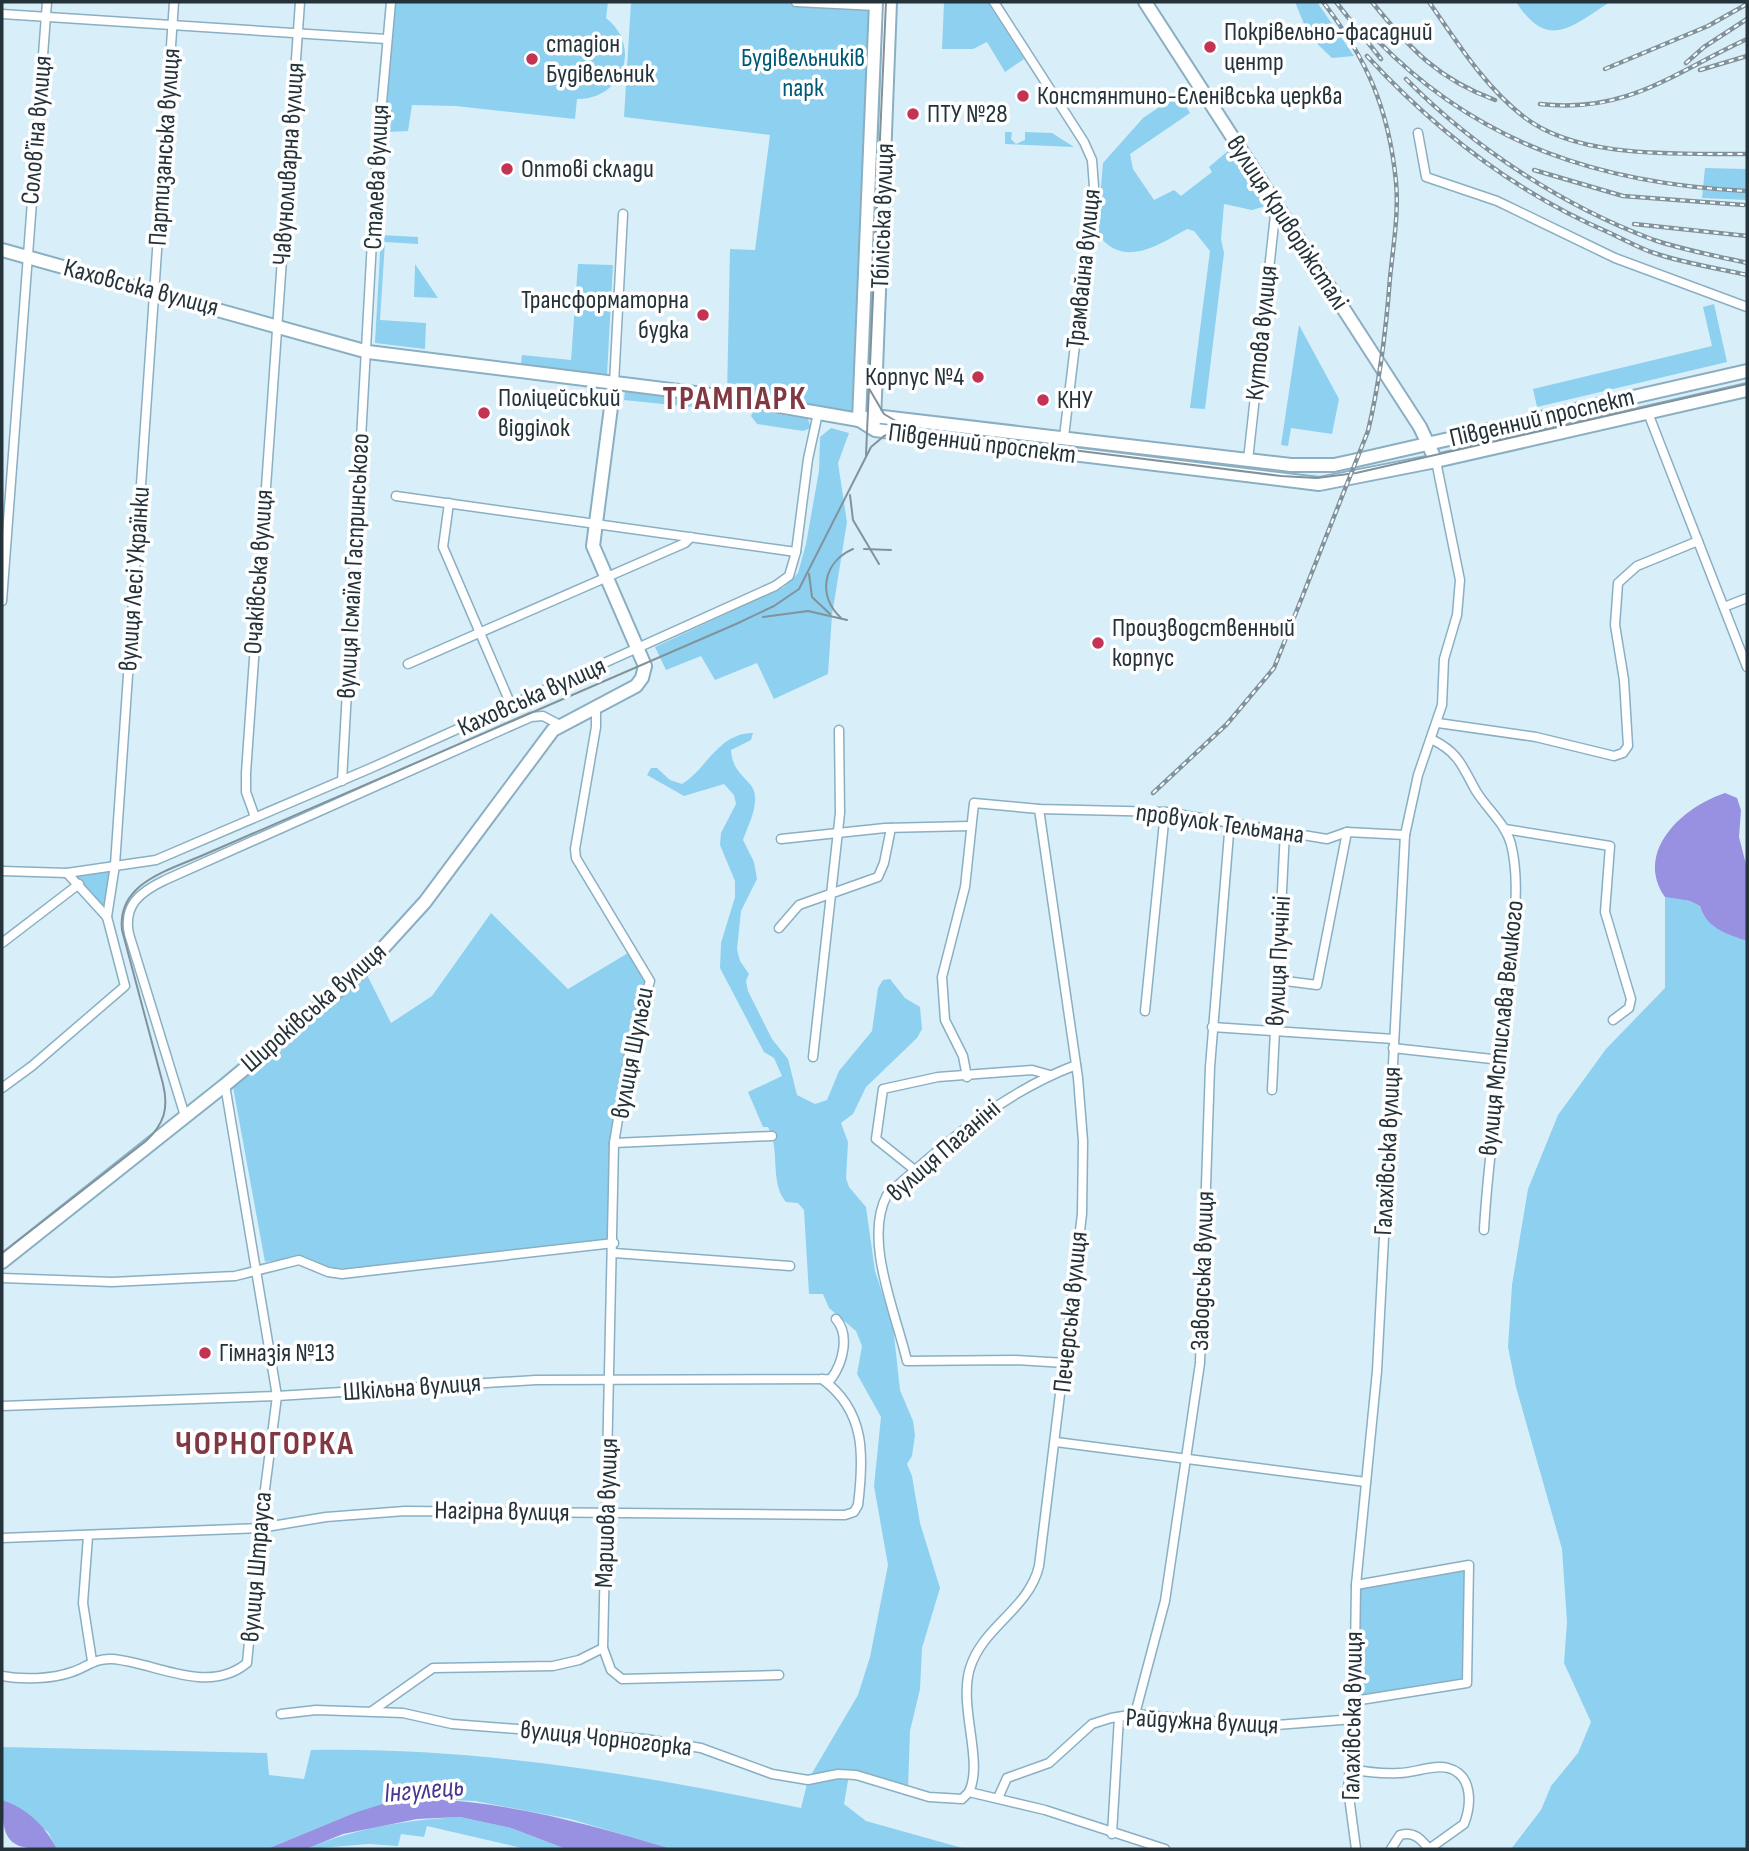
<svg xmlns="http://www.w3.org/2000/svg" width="1749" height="1851" viewBox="0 0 1749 1851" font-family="'Sofia Sans Condensed',sans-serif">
<rect width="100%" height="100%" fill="#d8effa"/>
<!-- green -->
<g fill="#8ed0ef">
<path d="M 395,2 L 608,2 L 606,18 C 643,47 622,100 577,99 L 575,119 L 456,106 L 412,105 L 408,131 L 387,132 L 384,126 Z"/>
<path d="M 631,2 L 876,2 L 859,420 L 727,397 L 730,249 L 755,250 L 770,135 L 624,117 Z"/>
<path d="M 944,2 L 988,2 L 1024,59 L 1005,72 L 987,42 L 973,49 L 942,49 Z"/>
<path d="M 1295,2 L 1317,2 L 1354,56 L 1332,58 L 1309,36 Z"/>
<path d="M 1516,2 L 1610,2 C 1571,27 1548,51 1516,2 Z"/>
<path d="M 1179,94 L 1190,113 L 1130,154 L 1133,169 L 1154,200 L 1174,190 L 1181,196 L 1212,172 L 1209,167 L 1229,150 L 1266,206 L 1252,210 L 1224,204 L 1221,239 L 1224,253 L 1205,409 L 1190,408 L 1210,251 L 1194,231 L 1187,229 C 1158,245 1123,270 1097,233 L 1103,163 L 1143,118 Z"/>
<path d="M 1005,132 L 1012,132 L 1011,139 L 1016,144 L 1025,140 L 1025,132 L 1052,133 L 1074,147 L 1005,144 Z"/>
<path d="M 1705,168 L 1747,169 L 1747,200 L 1702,198 Z"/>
<path d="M 381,235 L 418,237 L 418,244 L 385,242 L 380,320 L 426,323 L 425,349 L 375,343 Z"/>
<path d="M 415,264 L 438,298 L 414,297 Z"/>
<path d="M 578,264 L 613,265 L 607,375 L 521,364 L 522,355 L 571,360 Z"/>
<path d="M 1714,304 L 1727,362 L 1537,407 L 1533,389 L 1712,346 L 1703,307 Z"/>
<path d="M 1299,325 L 1339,399 L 1332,434 L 1291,428 L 1288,446 L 1281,445 Z"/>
<path d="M 625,391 L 693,399 L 692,407 L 624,400 Z"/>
<path d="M 759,411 L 808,419 L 811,428 L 803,431 L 757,424 L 751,416 L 753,412 Z"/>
<path d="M 831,428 L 849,433 L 838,463 L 847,522 L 832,615 L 828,674 L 774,699 L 757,663 L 715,680 L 701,656 L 666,670 L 655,647 L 784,587 L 798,573 L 806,544 L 819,471 L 820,437 Z"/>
<path d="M 753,733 L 751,740 L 731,750 C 732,767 740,773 750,784 C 763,799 748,825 743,840 L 754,862 L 757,879 L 741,911 L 737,949 L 740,961 L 749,974 L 746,981 L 748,991 L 772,1039 L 788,1059 L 797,1095 L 815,1104 L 827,1100 L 839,1071 L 872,1031 L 878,988 L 883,980 L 890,979 L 905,998 L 920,1007 L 922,1029 L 917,1038 L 866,1087 L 853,1114 L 841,1123 L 848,1142 L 846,1178 L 849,1187 L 866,1207 L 875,1271 L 893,1326 L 900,1390 L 913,1421 L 915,1435 L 912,1456 L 907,1464 L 912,1476 L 920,1523 L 940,1588 L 922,1648 L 920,1689 L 910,1731 L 908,1790 L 849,1775 L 844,1804 L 866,1821 L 966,1849 L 672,1849 L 570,1819 L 475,1801 L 430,1799 L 354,1813 L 267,1849 L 57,1849 L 48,1832 L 2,1800 L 2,1747 L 267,1753 L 269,1775 L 304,1779 L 311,1750 C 478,1747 638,1774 801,1808 L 808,1780 L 858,1695 L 870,1657 L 888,1565 L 874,1486 L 881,1417 L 857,1374 L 862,1346 L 856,1331 L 829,1308 L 823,1294 L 809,1294 L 804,1210 L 798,1203 L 786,1202 C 769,1182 781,1150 768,1127 L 763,1127 L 748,1092 L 782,1076 L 774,1058 L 764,1052 L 720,968 L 721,943 L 735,897 L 735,881 L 720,845 L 721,833 L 736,804 L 734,795 L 724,784 L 684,796 L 647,775 L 651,768 L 657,768 L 670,780 L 682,784 C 707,769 718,733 753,733 Z"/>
<path d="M 115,865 L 107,917 L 67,873 Z"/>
<path d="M 1665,897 L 1690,901 L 1700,906 C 1705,927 1729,934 1747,941 L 1747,1849 L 1511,1849 L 1541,1810 L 1551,1786 L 1578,1753 L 1591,1722 L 1564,1663 L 1567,1622 L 1562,1549 L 1516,1387 L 1508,1347 L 1512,1285 L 1528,1189 L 1558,1115 L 1606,1049 L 1665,988 Z"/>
<path d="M 491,913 L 568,989 L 628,953 L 646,982 L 620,1104 L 611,1240 L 389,1265 L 333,1269 L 303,1256 L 265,1262 L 233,1087 L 367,975 L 391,1023 L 432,996 Z"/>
<path d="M 1469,1565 L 1467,1683 L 1354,1701 L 1356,1585 Z"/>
<path d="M 460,1817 L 511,1828 L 566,1849 L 526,1849 L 427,1826 L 424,1837 L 401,1834 L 398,1846 L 369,1844 L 306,1849 C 356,1828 406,1820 460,1817 Z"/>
</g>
<!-- water -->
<g fill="#9891e1">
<path d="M 1725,793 L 1737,798 L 1741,810 L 1739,837 L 1747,868 L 1747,941 C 1727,934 1706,928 1700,906 L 1690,901 L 1665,897 C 1634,852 1682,807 1725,793 Z"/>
<path d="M 430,1799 C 514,1803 592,1825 672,1849 L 566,1849 L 511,1828 L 460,1817 L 417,1819 L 343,1834 L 306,1849 L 267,1849 L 354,1813 L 389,1802 Z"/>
<path d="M 2,1800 C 28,1809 44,1825 57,1849 C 13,1849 2,1848 2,1800 Z"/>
</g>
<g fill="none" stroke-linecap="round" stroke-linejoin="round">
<defs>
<g id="minor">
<path d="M 796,2 L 876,6"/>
<path d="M 994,2 L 1084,142 L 1092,160 L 1094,187 L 1064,437"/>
<path d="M 2,14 L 386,39"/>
<path d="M 1418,133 L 1426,177 L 1497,201 L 1615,258 L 1747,307"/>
<path d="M 614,384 L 623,214"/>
<path d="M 1648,413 L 1747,667"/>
<path d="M 1248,460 L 1276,206"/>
<path d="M 396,496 L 796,552"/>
<path d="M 449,503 L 443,547 L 511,705"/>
<path d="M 2,601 L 47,2"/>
<path d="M 1724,607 L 1747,598"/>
<path d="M 408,664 L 685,543 L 691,537"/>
<path d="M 596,707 L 596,727 L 575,849 L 576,858 L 650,981 L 630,1048 L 614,1143 L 603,1648 L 611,1670 L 622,1679 L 779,1675"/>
<path d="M 1438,723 L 1536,737 L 1614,756 L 1623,753 L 1628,746 L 1624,680 L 1615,625 L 1618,583 L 1637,566 L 1698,541"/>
<path d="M 1433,740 C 1459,753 1462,766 1476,791 C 1487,809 1505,823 1511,844 C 1519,876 1515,911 1513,944 C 1508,1040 1489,1134 1484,1230"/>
<path d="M 342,781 L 376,169 L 391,2"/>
<path d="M 255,817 L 246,792 L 246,773 L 300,2"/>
<path d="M 1505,829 L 1610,846 L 1605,912 L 1631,999 L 1629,1008 L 1613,1020"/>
<path d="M 781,839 L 885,828 L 970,826"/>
<path d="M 2,871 L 67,873 L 156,860 L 371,768 L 775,586 L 789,576 L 796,552 L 808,459 L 818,413"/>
<path d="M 107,917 L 115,865 L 174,2"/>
<path d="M 779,928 L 799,905 L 878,877 L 884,863 L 891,828"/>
<path d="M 2,943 L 79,884"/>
<path d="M 1278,980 L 1317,985 L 1347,832"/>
<path d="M 1145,1011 L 1165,812"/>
<path d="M 1212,1027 L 1394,1039"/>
<path d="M 1393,1048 L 1501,1060"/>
<path d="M 813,1057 L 840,813 L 839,730"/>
<path d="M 967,1077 L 963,1056 L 945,1020 L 942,977 L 965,887 L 974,803 L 1039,809 L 1165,812 L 1327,839 L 1347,832 L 1405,835"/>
<path d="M 2,1088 L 32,1066 L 125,986 L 107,917 L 67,873"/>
<path d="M 1272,1090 L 1285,831"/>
<path d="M 185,1116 L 129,934 C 123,905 140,892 165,880 L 531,717 L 543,716 L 560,725"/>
<path d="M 614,1143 L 772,1136"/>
<path d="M 916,1171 L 876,1139 L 883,1089 L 938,1077 L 1032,1070 L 1050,1075"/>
<path d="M 614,1253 L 790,1266"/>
<path d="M 2,1278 L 112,1282 L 235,1276 L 299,1260 L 328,1272 L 342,1274 L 614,1243"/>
<path d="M 1065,1363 L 1015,1360 L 907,1361 C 896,1313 863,1240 887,1195 C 945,1143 1002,1093 1076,1065"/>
<path d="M 2,1406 L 277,1396 L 536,1380 L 831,1379 C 843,1363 850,1335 836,1319"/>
<path d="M 1056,1442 L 1366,1482"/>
<path d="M 88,1536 L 83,1603 L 92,1661"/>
<path d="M 2,1538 L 260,1528 L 326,1517 L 405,1511 L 845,1515 L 854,1512 L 858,1505 C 864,1456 866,1411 822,1379"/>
<path d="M 2,1676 C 23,1680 52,1679 72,1672 C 87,1667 95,1658 112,1659 C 155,1662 207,1696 247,1663 L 260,1528 L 277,1396 L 225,1085"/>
<path d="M 1354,1701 L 1467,1683 L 1469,1565 L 1356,1585"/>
<path d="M 372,1711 L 433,1668 L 553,1666 L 579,1660 L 603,1648"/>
<path d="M 281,1714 L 316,1710 L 403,1713 L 452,1724 L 645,1739 L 701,1748 L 772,1774 L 808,1780 L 838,1774 L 856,1775 L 929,1797 L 962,1799 L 969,1792 L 1045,1810 L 1165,1849"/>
<path d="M 1135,1714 L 1165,1601 L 1200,1363 L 1210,1067 L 1230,821"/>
<path d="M 1350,1769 C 1366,1772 1383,1774 1399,1773 C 1414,1773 1435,1764 1448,1768 C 1474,1775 1471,1806 1464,1824 L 1429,1849"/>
<path d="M 969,1792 C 984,1761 958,1707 970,1668 C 983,1626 1029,1609 1039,1566 L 1082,1214 L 1083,1141 L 1078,1078 L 1039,809"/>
<path d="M 998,1798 L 1007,1778 L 1049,1763 L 1092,1724 L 1111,1718 L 1135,1714 L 1265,1726 L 1354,1719"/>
<path d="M 1112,1834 L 1119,1717"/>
<path d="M 1356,1849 L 1348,1789 L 1354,1719 L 1356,1585 L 1377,1371 L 1405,835 L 1418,775 L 1442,705 L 1444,659 L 1457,615 L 1460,580 L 1436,461"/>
<path d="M 1391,1849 L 1400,1835 C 1414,1831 1421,1839 1429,1849"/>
</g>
<g id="secondary">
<path d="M 1145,2 L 1420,427 L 1436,461"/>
<path d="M 2,1262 L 225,1085 L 364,969 L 425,902 L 553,730 L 636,686 L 642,678 L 645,666 L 593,546 L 614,384"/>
</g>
<g id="primary">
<path d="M 2,250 L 368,352 L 727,397 L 859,420 L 874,416 L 1291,465 L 1334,465 L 1357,460 L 1747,371"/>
<path d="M 859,420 L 875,430 L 1319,484 L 1436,461 L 1747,390"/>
<path d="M 859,420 L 876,2"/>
<path d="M 874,422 L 890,2"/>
</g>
</defs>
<!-- minor casing -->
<use href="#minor" stroke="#8aafc2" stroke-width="11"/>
<!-- secondary casing -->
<use href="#secondary" stroke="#8aafc2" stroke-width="16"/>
<!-- primary casing -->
<use href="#primary" stroke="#8aafc2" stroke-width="16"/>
<!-- minor -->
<use href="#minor" stroke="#fff" stroke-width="8"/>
<!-- secondary -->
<use href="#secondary" stroke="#fff" stroke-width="12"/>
<!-- primary -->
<use href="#primary" stroke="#fff" stroke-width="12"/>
<!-- tram -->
<g stroke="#80939c" stroke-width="2">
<path d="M 867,385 L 884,414 L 911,430 L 1281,476 L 1317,478 L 1356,473 L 1747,384"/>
<path d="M 866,455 L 886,2"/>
<path d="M 850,495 L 853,520 L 879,564"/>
<path d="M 864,549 L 891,550"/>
<path d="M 809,574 L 812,597 L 830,614"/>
<path d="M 763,617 L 808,611 L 847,620"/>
<path d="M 841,618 C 817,595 823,562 853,549"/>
<path d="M 2,1253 L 146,1141 C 164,1124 169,1109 163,1084 L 122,930 C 117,884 166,871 201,856 L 736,624 L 774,606 L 799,589 L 871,447 L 884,436 L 905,428"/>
</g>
<defs>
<g id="rail">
<path d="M 1336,2 L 1381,59"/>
<path d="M 1372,2 C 1410,49 1438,79 1495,100"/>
<path d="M 1429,2 C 1457,42 1484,86 1524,117 C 1579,160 1681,153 1747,154"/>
<path d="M 1377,40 C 1479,145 1603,184 1747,191"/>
<path d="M 1367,56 C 1436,131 1516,193 1610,233 C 1625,240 1639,248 1654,253 C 1684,263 1716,268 1747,275"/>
<path d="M 1686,63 L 1704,47 L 1747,19"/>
<path d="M 1605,69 L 1708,26 L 1747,4"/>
<path d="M 1700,70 L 1747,56"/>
<path d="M 1406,79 C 1474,148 1563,206 1654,240 C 1684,250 1716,256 1747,263"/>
<path d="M 1540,104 C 1627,114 1673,73 1747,39"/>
<path d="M 1534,170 L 1623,196 L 1744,205"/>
<path d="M 1634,224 L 1747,236"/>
<path d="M 1153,793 L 1227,724 L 1274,668 L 1368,431 C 1380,381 1386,330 1390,278 C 1393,247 1399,213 1396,182 C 1389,109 1367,59 1323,2"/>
</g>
</defs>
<!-- rail casing -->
<use href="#rail" stroke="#80939c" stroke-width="4.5"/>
<!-- rail -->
<use href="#rail" stroke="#fff" stroke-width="2" stroke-dasharray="5" stroke-linecap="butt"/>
</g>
<!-- markers -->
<g fill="#c33354" stroke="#fff" stroke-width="2.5">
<circle cx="1210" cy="47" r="7"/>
<circle cx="532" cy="59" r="7"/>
<circle cx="1023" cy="96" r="7"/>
<circle cx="913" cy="114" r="7"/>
<circle cx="507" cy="169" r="7"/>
<circle cx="703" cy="315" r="7"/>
<circle cx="978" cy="377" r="7"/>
<circle cx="1043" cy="400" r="7"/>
<circle cx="484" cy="413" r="7"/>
<circle cx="1098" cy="643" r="7"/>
<circle cx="205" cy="1353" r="7"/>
</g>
<g text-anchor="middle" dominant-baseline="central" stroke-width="7" stroke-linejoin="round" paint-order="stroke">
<!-- poi labels -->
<g font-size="26" fill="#24333a" stroke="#fff" text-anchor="start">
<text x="1224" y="32">Покрівельно-фасадний<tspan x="1224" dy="30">центр</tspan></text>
<text x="546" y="44">стадіон<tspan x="546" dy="30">Будівельник</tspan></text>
<text x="1037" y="96">Констянтино-Єленівська церква</text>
<text x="927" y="114">ПТУ №28</text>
<text x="521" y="169">Оптові склади</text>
<text x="689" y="300" text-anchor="end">Трансформаторна<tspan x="689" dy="30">будка</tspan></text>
<text x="964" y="377" text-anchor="end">Корпус №4</text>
<text x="498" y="398">Поліцейський<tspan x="498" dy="30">відділок</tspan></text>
<text x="1057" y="400">КНУ</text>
<text x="1112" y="628">Производственный<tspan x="1112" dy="30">корпус</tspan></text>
<text x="219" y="1353">Гімназія №13</text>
</g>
<!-- park labels -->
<g font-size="26" fill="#005977" stroke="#fff">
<text x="803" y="58">Будівельників<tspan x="803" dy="30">парк</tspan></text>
</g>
<!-- street labels -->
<g font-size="26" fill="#24333a" stroke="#fff">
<text transform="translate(37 130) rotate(-85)">Соловʼїна вулиця</text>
<text transform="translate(165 147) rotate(-86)">Партизанська вулиця</text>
<text transform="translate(289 164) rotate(-86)">Чавуноливарна вулиця</text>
<text transform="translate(377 177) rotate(-87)">Сталева вулиця</text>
<text transform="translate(883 216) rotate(-88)">Тбіліська вулиця</text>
<text transform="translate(1287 223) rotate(57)">вулиця Криворіжсталі</text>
<text transform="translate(1084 269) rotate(-84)">Трамвайна вулиця</text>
<text transform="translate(141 288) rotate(15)">Каховська вулиця</text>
<text transform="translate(1262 333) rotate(-84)">Кутова вулиця</text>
<text transform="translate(1542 418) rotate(-13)">Південний проспект</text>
<text transform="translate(982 444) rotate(7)">Південний проспект</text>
<text transform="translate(354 566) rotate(-87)">вулиця Ісмаїла Гаспринського</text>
<text transform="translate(259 572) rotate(-86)">Очаківська вулиця</text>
<text transform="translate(135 579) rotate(-86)">вулиця Лесі Українки</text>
<text transform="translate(532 697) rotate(-24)">Каховська вулиця</text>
<text transform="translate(1220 824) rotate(8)">провулок Тельмана</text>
<text transform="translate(1279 961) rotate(-87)">вулиця Пуччіні</text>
<text transform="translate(314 1008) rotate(-41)">Широківська вулиця</text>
<text transform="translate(1502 1028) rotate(-84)">вулиця Мстислава Великого</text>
<text transform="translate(633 1053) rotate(-79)">вулиця Шульги</text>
<text transform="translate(944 1151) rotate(-41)">вулиця Паганіні</text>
<text transform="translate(1388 1151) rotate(-87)">Галахівська вулиця</text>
<text transform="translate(1203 1271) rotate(-88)">Заводська вулиця</text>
<text transform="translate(1071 1312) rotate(-84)">Печерська вулиця</text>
<text transform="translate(412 1388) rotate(-4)">Шкільна вулиця</text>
<text transform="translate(502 1512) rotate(1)">Нагірна вулиця</text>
<text transform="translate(607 1513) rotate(-88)">Маршова вулиця</text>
<text transform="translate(257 1567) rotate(-85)">вулиця Штрауса</text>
<text transform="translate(1353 1716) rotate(-89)">Галахівська вулиця</text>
<text transform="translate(1202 1722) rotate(3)">Райдужна вулиця</text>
<text transform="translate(606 1739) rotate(6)">вулиця Чорногорка</text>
</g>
<!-- water labels -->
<g font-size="28" font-style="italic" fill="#483692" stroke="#fff">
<text transform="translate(424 1790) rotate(-5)">Інгулець</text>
</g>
<!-- district labels -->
<g font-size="33" font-weight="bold" letter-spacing="2" fill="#803843" stroke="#fff">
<text x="735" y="399">ТРАМПАРК</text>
<text x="265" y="1444">ЧОРНОГОРКА</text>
</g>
</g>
<!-- border -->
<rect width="1749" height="1851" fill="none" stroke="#24333a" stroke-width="7"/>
</svg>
